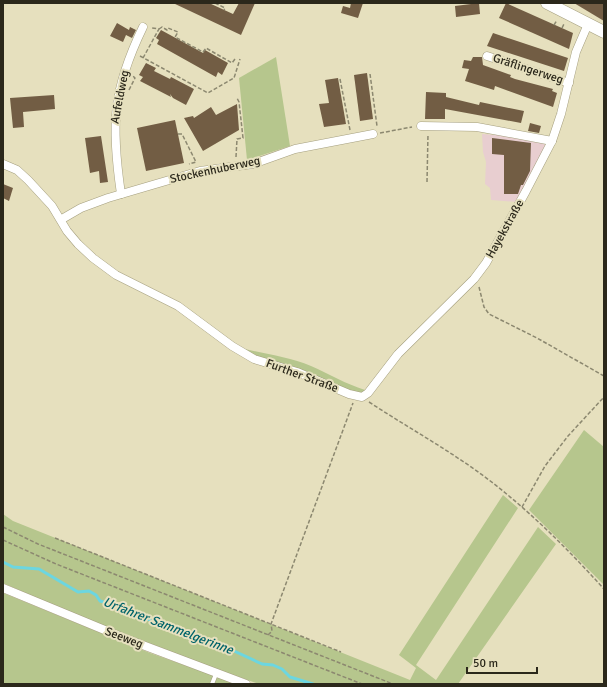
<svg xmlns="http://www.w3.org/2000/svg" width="607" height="687" viewBox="0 0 607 687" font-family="Signika,sans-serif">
<rect width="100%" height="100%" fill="#e6e0be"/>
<!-- commercial -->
<path fill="#e8ced0" d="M 482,134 L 510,136 L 541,141 L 546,146 L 518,202 L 491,200 L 490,188 L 485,184 L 486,162 L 483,152 Z"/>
<!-- green -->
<g fill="#b6c68d">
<path d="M 276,57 L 290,146 L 247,160 L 239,78 Z"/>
<path d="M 238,347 C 262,354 288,356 311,366 C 329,374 346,384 365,390 L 361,393 L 353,393 L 253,356 Z"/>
<path d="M 584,430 L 604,447 L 604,585 L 529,510 Z"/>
<path d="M 503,495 L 518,508 L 416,665 L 436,680 L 538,527 L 556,544 L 458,684 L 259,684 L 211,667 L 74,614 L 3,583 L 3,514 L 13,521 L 410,680 L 416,668 L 399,655 Z"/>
<path d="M 3,593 L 150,653 L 237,684 L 3,684 Z"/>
</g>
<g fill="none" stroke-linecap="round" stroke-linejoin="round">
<!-- stream -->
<path stroke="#6cd6e0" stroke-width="3" d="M 3,562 L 13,567 L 39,569 L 78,592 L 89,591 L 96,595 L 100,601 L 118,606 L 163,626 L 180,628 L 198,640 L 209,644 L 221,645 L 262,664 L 273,665 L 282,669 L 290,677 L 313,684"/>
</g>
<!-- building -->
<g fill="#725d44">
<path d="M 173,3 L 209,3 L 233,14 L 239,3 L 255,3 L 241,35 Z"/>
<path d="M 351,3 L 363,3 L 358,18 L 341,13 L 343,6 L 350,8 Z"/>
<path d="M 479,3 L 480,14 L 456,17 L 455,6 Z"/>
<path d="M 506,3 L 573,33 L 569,49 L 499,18 Z"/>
<path d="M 574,3 L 604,3 L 604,21 Z"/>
<path d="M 117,23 L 129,30 L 130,27 L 136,30 L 132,38 L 126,35 L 123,42 L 110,36 Z"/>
<path d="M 161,30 L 203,53 L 205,50 L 228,63 L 222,75 L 218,72 L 216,77 L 157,44 L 159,40 L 156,38 Z"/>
<path d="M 493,33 L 568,58 L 564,71 L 487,46 Z"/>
<path d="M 473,57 L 482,57 L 483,65 L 511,75 L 510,77 L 515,79 L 553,89 L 552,91 L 557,93 L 553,107 L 495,86 L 494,90 L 465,81 L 469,69 L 462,68 L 464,60 L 471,61 Z"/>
<path d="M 146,63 L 156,68 L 154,71 L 170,79 L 171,77 L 194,89 L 186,105 L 173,98 L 170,94 L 171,97 L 140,81 L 143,77 L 139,75 Z"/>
<path d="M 367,73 L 373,119 L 360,121 L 354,75 Z"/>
<path d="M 338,78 L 346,124 L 324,127 L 319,104 L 329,103 L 325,80 Z"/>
<path d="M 426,92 L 446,93 L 446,97 L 479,105 L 480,102 L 524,111 L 521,123 L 445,109 L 445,119 L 425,119 Z"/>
<path d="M 54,95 L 55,109 L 23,112 L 24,127 L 13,128 L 10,98 Z"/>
<path d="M 237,104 L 239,130 L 203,151 L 184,118 L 193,116 L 194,118 L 211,107 L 216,115 Z"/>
<path d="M 175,120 L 184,163 L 146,171 L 137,128 Z"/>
<path d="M 530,123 L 541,126 L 539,133 L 528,131 Z"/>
<path d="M 101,136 L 108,182 L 100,183 L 99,171 L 90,173 L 85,138 Z"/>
<path d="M 492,138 L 531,143 L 530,171 L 523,185 L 521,185 L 518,194 L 504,194 L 504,155 L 492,154 Z"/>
<path d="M 3,184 L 13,188 L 9,201 L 3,198 Z"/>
</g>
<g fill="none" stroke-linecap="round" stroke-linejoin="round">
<defs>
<path id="lane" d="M 212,684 L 216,674"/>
<g id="street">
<path d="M 487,56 L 569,83"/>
<path d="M 421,126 L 477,127 L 552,141"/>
<path d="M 3,164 L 17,170 L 28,180 L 52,206 L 67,231 L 78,244 L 93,258 L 116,275 L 178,306 L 232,346 L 254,359 L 297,372 L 349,394 L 362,397 L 368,393 L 398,354 L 474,279 L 486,263 L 526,191 L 552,141 L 561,114 L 576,52 L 588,24"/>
<path d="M 121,194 C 111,125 112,91 143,27"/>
<path d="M 62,219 L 81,208 L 108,198 L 200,171 L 253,164 L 295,149 L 373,134"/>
<path d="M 3,588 L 124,638 L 246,684"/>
</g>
<path id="primary" d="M 547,3 L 604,32"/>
</defs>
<!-- lane casing -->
<use href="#lane" stroke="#a59f7f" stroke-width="5"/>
<!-- street casing -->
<use href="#street" stroke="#a59f7f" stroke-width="9"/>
<!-- primary casing -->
<use href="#primary" stroke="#a59f7f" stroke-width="13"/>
<!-- path -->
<g stroke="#8c8870" stroke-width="1.5" stroke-dasharray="4 2" stroke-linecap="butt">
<path d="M 215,3 L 225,8 L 224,10"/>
<path d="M 554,25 L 557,20"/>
<path d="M 562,28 L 564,24"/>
<path d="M 159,29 L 162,27 L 167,30 L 168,28 L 178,32 L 175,37 L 203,52 L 206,48 L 232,63 L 235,59"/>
<path d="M 140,56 L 208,93 L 234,78 L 240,59"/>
<path d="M 143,58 L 159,29 L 152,28"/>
<path d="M 370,74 L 377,126"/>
<path d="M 340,79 L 350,130"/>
<path d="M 129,90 L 135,78 L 132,75"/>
<path d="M 380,133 L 412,127"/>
<path d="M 178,134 L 182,134 L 196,162 L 189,164"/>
<path d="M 236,157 L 237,139 L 243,138 L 239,102 L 237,98"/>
<path d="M 427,182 L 428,134"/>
<path d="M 479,287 L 484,307 L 489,314 L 537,338 L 604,376"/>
<path d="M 369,402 C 404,425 440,445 474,469 C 522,503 565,546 604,589"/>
<path d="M 522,507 L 545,466 L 568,436 L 604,397"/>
<path d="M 3,527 L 38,544 L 393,684"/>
<path d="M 55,538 L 341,652"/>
<path d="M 3,540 L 56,564 L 362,684"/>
<path d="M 268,635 L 272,631 L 271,624 L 353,403"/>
</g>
<!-- lane -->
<use href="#lane" stroke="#fff" stroke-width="4"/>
<!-- street -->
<use href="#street" stroke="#fff" stroke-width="8"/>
<!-- primary -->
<use href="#primary" stroke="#fff" stroke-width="12"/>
</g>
<g text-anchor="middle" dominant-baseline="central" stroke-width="4" stroke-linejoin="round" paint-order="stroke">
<!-- street labels -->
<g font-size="12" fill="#2b281b" stroke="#e6e0be">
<text transform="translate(528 69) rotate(18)">Gräflingerweg</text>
<text transform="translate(120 97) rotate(-79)">Aufeldweg</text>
<text transform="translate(215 170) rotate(-12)">Stockenhuberweg</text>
<text transform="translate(505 229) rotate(-61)">Hayekstraße</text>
<text transform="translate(302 376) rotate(20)">Further Straße</text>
<text transform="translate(124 638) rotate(21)">Seeweg</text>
</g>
<!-- water labels -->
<g font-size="13" font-style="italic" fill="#00636a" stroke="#e6e0be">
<text transform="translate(168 626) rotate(21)">Urfahrer Sammelgerinne</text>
</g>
</g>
<!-- border -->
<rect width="607" height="687" fill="none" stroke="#2b281b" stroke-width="8"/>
<!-- scale -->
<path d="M467 667v6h70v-6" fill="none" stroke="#2b281b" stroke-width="2"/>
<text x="473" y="667" font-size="12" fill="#2b281b" stroke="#e6e0be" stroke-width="3" paint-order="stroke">50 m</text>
</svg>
